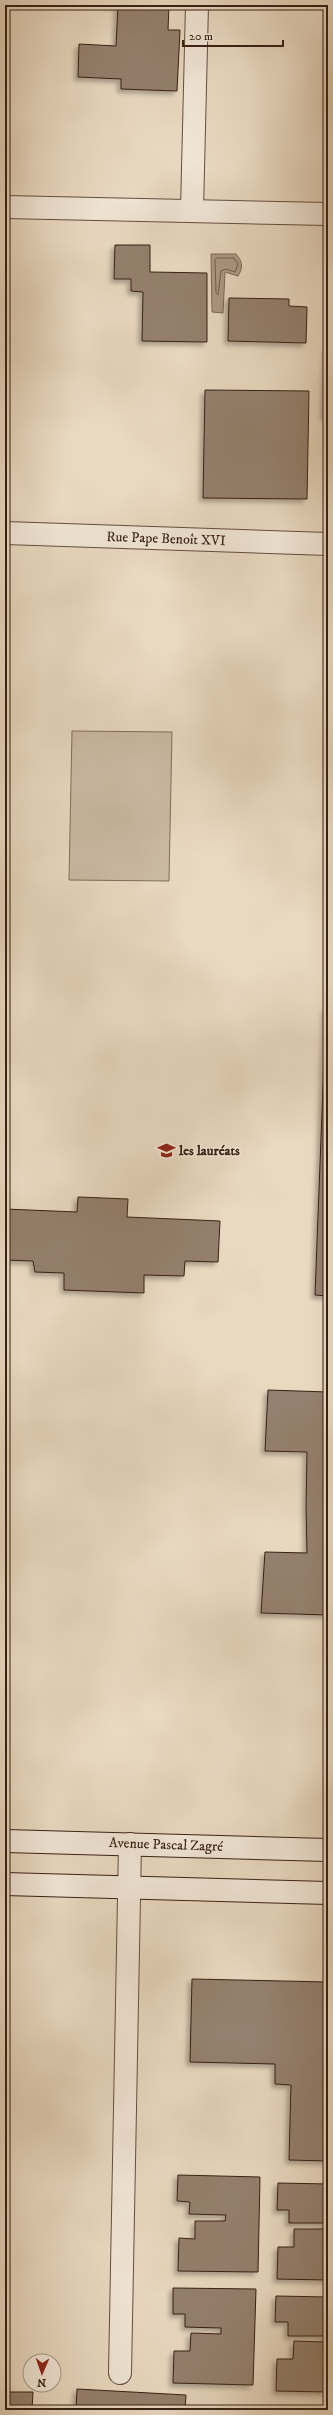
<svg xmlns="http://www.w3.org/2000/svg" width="333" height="2415" viewBox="0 0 333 2415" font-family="'IM FELL DW Pica',serif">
<defs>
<filter id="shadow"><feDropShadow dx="-3.5" dy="3.5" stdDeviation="2" flood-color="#0004"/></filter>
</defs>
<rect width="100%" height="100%" fill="#e9d9c1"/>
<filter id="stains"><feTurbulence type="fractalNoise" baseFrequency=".005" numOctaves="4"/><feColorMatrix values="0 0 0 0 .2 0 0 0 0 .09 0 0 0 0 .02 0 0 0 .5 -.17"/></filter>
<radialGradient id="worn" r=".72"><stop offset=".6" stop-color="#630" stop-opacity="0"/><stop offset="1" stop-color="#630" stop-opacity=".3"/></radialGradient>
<!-- green -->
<path fill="#cbbaa4" stroke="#826d5c" d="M 72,731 L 172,732 L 169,881 L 69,880 Z"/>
<!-- water -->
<path fill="#ad9a86" stroke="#7e6958" d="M 236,254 C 243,262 243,268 238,276 L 225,272 L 223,313 L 212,312 L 211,254 Z"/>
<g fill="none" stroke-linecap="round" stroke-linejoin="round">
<!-- shore -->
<path stroke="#725d4d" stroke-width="1" d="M 217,258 L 234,258 L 238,264 L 235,272 L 226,269 L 221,271 L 218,295 L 216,293 L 215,260 Z"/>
</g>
<!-- building -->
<g fill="#94806e" stroke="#382014" filter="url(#shadow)">
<path d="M 105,5 L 169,5 L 168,30 L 180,30 L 177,91 L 121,89 L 121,79 L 78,77 L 79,44 L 116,46 L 118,6 Z"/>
<path d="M 115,245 L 150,245 L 150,272 L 207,273 L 207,342 L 142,341 L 143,292 L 131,291 L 131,279 L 114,279 Z"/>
<path d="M 229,298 L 289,299 L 289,306 L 307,307 L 306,343 L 228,341 Z"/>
<path d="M 327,347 L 328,347 L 328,417 L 324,416 Z"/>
<path d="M 205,390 L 309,391 L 307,499 L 203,498 Z"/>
<path d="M 326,1007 L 328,1008 L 328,1296 L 315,1295 Z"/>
<path d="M 78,1197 L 128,1199 L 127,1217 L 220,1221 L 218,1262 L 185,1261 L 184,1276 L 144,1275 L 144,1293 L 64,1290 L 64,1273 L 35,1272 L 33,1261 L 5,1260 L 5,1209 L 77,1212 Z"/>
<path d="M 268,1390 L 328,1392 L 328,1615 L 261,1613 L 265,1552 L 307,1553 L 306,1506 L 307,1452 L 265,1451 Z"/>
<path d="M 192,1979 L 328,1982 L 328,2161 L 289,2160 L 291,2085 L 275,2084 L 275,2064 L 190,2062 Z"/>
<path d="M 178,2175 L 260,2177 L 258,2272 L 178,2271 L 179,2238 L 195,2239 L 195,2221 L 225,2221 L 226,2215 L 189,2214 L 190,2202 L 177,2201 Z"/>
<path d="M 278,2183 L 328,2184 L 328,2280 L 277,2279 L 278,2247 L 294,2247 L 294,2229 L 325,2229 L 325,2223 L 289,2223 L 289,2210 L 277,2210 Z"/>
<path d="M 173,2288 L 256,2289 L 253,2385 L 173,2383 L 174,2351 L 190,2351 L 191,2333 L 221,2334 L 221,2328 L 185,2327 L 185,2314 L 173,2314 Z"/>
<path d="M 276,2296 L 328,2297 L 328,2392 L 276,2391 L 277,2359 L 293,2359 L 294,2341 L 324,2342 L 324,2336 L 288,2336 L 288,2322 L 275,2322 Z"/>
<path d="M 77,2389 L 186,2395 L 185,2410 L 76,2410 Z"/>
<path d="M 5,2392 L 33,2392 L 32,2410 L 5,2410 Z"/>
<path d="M 307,2407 L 328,2408 L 328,2410 L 307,2410 Z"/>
</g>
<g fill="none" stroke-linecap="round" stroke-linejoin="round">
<defs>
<g id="street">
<path d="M 5,207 L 328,214"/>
<path d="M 192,210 L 197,5"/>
<path d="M 5,533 L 328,544"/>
<path d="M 120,2373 L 130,1844"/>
</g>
<g id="secondary">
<path d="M 5,1841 L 328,1850"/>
<path d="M 5,1884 L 328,1893"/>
</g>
</defs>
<!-- street casing -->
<use href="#street" stroke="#644e3f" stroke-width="24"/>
<!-- secondary casing -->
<use href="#secondary" stroke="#382014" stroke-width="24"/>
<!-- street -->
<use href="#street" stroke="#f1e6d7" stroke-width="22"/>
<!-- secondary -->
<use href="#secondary" stroke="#f1e6d7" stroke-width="22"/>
</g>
<!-- icons -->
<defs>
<symbol id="school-bare" viewBox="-9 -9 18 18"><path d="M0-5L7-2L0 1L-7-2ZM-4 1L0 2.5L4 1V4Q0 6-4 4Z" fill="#8f2418" stroke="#f1e6d7" stroke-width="2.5" paint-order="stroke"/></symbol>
</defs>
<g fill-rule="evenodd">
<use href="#school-bare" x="154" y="1138" width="25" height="25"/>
</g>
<g text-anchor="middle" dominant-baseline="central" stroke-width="3" stroke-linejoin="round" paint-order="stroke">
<!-- street labels -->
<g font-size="14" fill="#382014" stroke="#f1e6d7">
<text transform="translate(166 539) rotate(2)">Rue Pape Benoît XVI</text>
<text transform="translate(166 1845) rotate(2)">Avenue Pascal Zagré</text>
</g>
<!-- poi labels -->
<g font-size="14" font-weight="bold" fill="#382014" stroke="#f1e6d7" text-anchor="start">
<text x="179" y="1151">les lauréats</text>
</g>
</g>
<!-- margin -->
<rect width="333" height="2415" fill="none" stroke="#e9d9c1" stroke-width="20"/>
<rect x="6" y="6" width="321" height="2403" fill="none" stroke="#382014" stroke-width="2"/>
<rect x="10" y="10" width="313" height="2395" fill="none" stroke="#382014"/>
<!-- north arrow -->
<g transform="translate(42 2373) rotate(182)"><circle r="19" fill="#f1e6d7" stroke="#a79789"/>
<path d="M0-3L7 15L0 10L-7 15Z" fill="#8f2418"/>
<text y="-6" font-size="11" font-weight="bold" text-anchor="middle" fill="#382014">N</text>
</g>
<!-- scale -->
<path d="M183 40v6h100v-6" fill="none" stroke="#382014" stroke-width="2"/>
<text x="189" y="40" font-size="12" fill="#382014" stroke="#f1e6d7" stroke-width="3" paint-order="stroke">20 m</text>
<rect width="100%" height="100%" filter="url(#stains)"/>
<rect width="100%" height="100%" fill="url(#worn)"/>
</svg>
